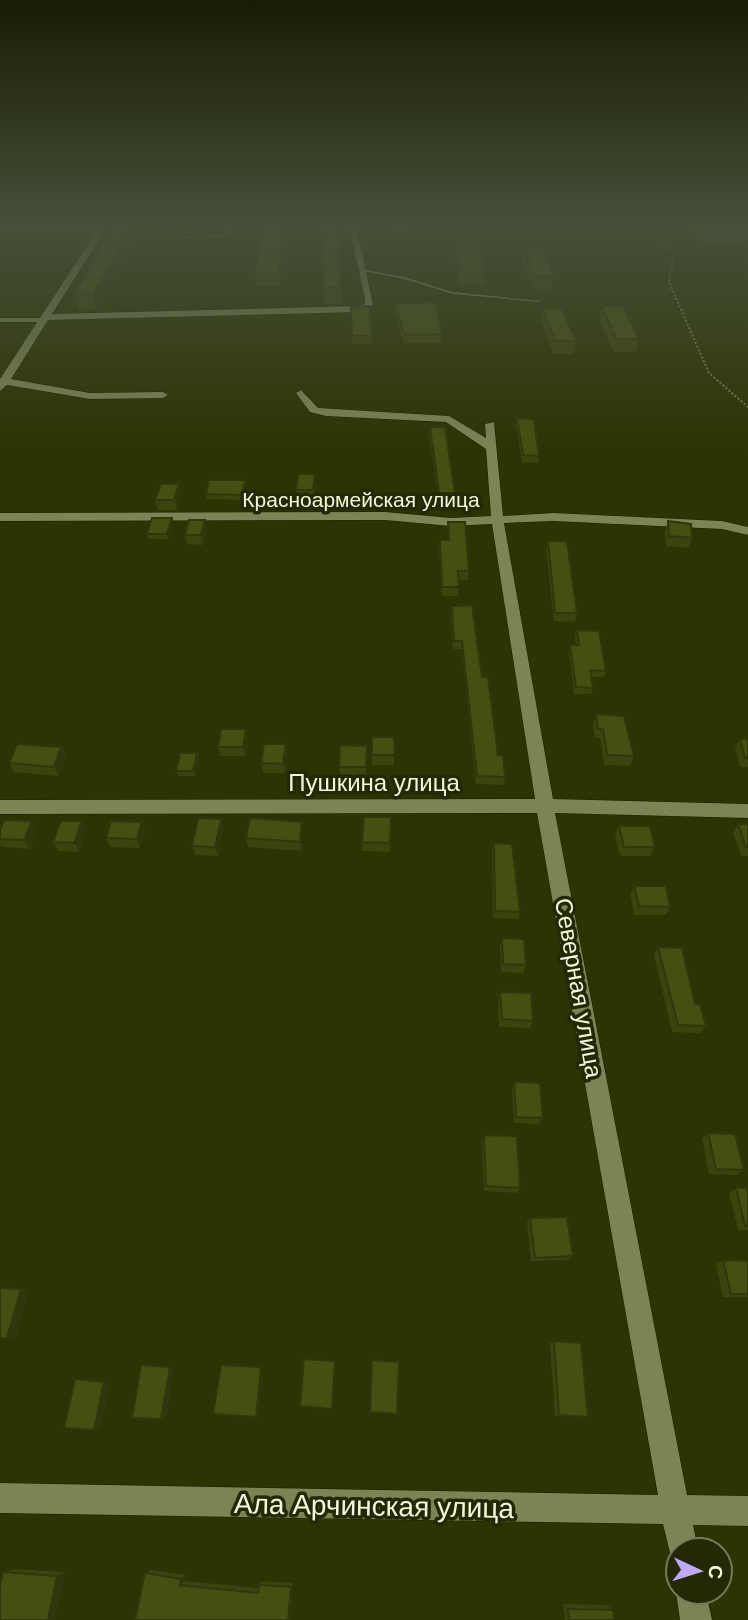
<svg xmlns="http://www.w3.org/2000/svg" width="748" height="1620" viewBox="0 0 748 1620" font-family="Arial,sans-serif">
<rect width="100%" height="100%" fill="#2d3303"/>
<!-- green -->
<path fill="#664731" d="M 681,224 L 748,224 L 748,241 L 702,242 Z"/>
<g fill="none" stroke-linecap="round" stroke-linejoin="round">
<defs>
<g id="service">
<path d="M 226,224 L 230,224 L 230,233 L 222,237 L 145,239 L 143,238 L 221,235 L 226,232 Z"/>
<path d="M 360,269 L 405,277 L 453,292 L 541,301 L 539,302 L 452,294 L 404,279 L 362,271 Z"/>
<path d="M 0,318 L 45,318 L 48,320 L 45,322 L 0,322 Z"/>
</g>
<g id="minor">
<path d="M 109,224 L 52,314 L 357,306 L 365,304 L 365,299 L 349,224 L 356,224 L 373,305 L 358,312 L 48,320 L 11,379 L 90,393 L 163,392 L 168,395 L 163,398 L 90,399 L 7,385 L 0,391 L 0,379 L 98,229 L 0,232 L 0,228 Z"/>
<path d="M 301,390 L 318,408 L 449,416 L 486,438 L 485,424 L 494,422 L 503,516 L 553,513 L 722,521 L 748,527 L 748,535 L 722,529 L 553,521 L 504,523 L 553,799 L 748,804 L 748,818 L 555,813 L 687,1495 L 748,1496 L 748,1526 L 693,1525 L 698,1550 L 678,1550 L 678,1563 L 672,1561 L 663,1524 L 0,1513 L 0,1483 L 658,1495 L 537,813 L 0,814 L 0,800 L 535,799 L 492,524 L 451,526 L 385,520 L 0,521 L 0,513 L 385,512 L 451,518 L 491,516 L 486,449 L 446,422 L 326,416 L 310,412 L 296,393 Z"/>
<path d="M 678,1586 L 678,1592 L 706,1592 L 712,1620 L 680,1620 L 676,1592 Z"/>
</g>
</defs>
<!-- service casing -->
<use href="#service" stroke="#161a00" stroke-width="1"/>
<!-- minor casing -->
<use href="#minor" stroke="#161a00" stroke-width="1"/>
<!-- path -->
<path stroke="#797f58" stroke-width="2" stroke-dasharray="2 2" stroke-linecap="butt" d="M 639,224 L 674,254 L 669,282 L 709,373 L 748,407"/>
<!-- service -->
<use href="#service" fill="#7c8455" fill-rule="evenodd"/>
<!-- minor -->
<use href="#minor" fill="#7c8455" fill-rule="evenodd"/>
</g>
<!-- wall -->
<g fill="#3c430f">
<path d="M 115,224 L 97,310 L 78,311 L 74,295 Z"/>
<path d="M 322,224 L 341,288 L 342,304 L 324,304 Z"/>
<path d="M 383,224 L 410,224 L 411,235 L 387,236 Z"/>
<path d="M 284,237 L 280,286 L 256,286 L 255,274 Z"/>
<path d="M 455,245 L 486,273 L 484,285 L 459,285 L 455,256 Z"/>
<path d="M 524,248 L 554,276 L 552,289 L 532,289 L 522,260 Z"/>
<path d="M 395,304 L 442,334 L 441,343 L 404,343 L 395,312 Z"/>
<path d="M 602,306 L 639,339 L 636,352 L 613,352 L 599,319 Z"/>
<path d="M 351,307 L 372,336 L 372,344 L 352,344 Z"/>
<path d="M 543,309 L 576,341 L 573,354 L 553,354 L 541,321 Z"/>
<path d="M 517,418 L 539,456 L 538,463 L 522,462 L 516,425 Z"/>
<path d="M 430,427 L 455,493 L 454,501 L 439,501 L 429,435 Z"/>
<path d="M 315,474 L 316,483 L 314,500 L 297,500 L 296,490 Z"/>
<path d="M 245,480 L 246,485 L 243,500 L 207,499 L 206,494 Z"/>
<path d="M 179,484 L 181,494 L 177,510 L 158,510 L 155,500 Z"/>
<path d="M 172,518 L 173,523 L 168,539 L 148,539 L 147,534 Z"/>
<path d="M 668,521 L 692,538 L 689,548 L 666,546 L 665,531 Z"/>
<path d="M 448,522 L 469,571 L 468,580 L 459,580 L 458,596 L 442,596 L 439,549 L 440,540 L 448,540 Z"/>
<path d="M 207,530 L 203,545 L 187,544 L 185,535 Z"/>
<path d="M 548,541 L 577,613 L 575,622 L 554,621 L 546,549 Z"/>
<path d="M 452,606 L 482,677 L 498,755 L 505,777 L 504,785 L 476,784 L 462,649 L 453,649 L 451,614 Z"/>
<path d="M 577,630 L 606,671 L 604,677 L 591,677 L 593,688 L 591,694 L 574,694 L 569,651 L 570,645 L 576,645 L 575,637 Z"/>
<path d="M 596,714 L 634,756 L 630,766 L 604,765 L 600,738 L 595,738 L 593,724 Z"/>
<rect x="372" y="737" width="22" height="28"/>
<path d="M 248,739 L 245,756 L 220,756 L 218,747 Z"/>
<path d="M 740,739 L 748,739 L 748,767 L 740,767 L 735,748 Z"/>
<path d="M 367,746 L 366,777 L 340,776 L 339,767 Z"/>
<path d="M 61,747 L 66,756 L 58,776 L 14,772 L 9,763 Z"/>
<path d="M 197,753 L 199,758 L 195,776 L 178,776 L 176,771 Z"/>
<path d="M 287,753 L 285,773 L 263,773 L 261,763 Z"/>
<path d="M 391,817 L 390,852 L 362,851 L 362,842 Z"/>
<path d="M 142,822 L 145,831 L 140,848 L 110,847 L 106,838 Z"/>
<path d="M 738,824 L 748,824 L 748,856 L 741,856 L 733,833 Z"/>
<path d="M 619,826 L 655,847 L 650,856 L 620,856 L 615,835 Z"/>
<path d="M 223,828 L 218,856 L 195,855 L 192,846 Z"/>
<path d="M 0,829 L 37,830 L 29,849 L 2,847 L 0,845 Z"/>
<path d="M 86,830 L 79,852 L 58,851 L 53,842 Z"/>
<path d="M 303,831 L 301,851 L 248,847 L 246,838 Z"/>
<path d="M 494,843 L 520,912 L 518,919 L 493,918 L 492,851 Z"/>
<path d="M 634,886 L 670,907 L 666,915 L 634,915 L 630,894 Z"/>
<path d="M 502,938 L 526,965 L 523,973 L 501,972 L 500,946 Z"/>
<path d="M 658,947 L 695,1004 L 706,1026 L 700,1033 L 672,1032 L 654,955 Z"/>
<path d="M 500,992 L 533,1021 L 530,1028 L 499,1027 L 498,1000 Z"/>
<path d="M 514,1082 L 543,1118 L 539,1124 L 514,1123 L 512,1089 Z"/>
<path d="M 708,1133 L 744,1170 L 736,1175 L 709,1174 L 702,1139 Z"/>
<path d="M 484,1135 L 520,1188 L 517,1193 L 484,1191 L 482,1140 Z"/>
<path d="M 736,1188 L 748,1188 L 748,1230 L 738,1230 L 729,1193 Z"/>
<path d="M 530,1218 L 573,1256 L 568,1260 L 531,1261 L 527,1222 Z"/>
<path d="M 723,1260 L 748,1261 L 748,1297 L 723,1297 L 716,1264 Z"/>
<path d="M 554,1341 L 588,1417 L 555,1416 L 550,1343 Z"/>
<path d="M 13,1569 L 65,1572 L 55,1620 L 3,1572 Z"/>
<path d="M 151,1570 L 186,1575 L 185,1581 L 258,1588 L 259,1585 L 262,1581 L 293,1583 L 290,1620 L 135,1620 L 145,1573 Z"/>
<path d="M 563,1604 L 607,1605 L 613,1610 L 614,1620 L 565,1620 Z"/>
</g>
<!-- shaded-wall -->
<g fill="#31370d">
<path d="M 132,224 L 143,224 L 97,310 L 93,294 Z"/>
<path d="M 283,226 L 284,237 L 280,286 L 279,274 Z"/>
<path d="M 315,474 L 316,483 L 314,500 L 313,490 Z"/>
<path d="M 245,480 L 246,485 L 243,500 L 242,495 Z"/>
<path d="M 179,484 L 181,494 L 177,510 L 174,500 Z"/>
<path d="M 172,518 L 173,523 L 168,539 L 167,534 Z"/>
<path d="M 205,520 L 207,530 L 203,545 L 201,535 Z"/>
<path d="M 246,729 L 248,739 L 245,756 L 243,747 Z"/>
<path d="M 286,744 L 287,753 L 285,773 L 283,764 Z"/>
<path d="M 61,747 L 66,756 L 58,776 L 54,767 Z"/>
<path d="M 197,753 L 199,758 L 195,776 L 193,771 Z"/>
<path d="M 221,819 L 223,828 L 218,856 L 215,847 Z"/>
<path d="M 32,821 L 37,830 L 29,849 L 24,840 Z"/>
<path d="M 82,821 L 86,830 L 79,852 L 74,843 Z"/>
<path d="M 142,822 L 145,831 L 140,848 L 137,839 Z"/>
<path d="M 302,822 L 303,831 L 301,851 L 300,842 Z"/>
<path d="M 21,1289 L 28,1292 L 16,1340 L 7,1338 Z"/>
<path d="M 335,1361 L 336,1363 L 333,1409 L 332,1409 Z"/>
<path d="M 170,1367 L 174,1368 L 166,1420 L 161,1419 Z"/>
<path d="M 261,1367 L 263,1369 L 258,1417 L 256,1417 Z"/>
<path d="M 104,1382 L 110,1383 L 101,1430 L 94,1430 Z"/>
<path d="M 65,1572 L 55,1620 L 48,1620 L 57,1576 Z"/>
<path d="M 186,1575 L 185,1581 L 180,1585 L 181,1579 Z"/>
<path d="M 293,1583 L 290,1620 L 288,1620 L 291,1587 Z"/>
</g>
<!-- building -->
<g fill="#464e12" stroke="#31370d" stroke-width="2">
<path d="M 115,224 L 132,224 L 93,294 L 74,295 Z"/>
<path d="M 322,224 L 338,224 L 341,288 L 323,288 Z"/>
<path d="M 387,224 L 410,224 L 411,225 L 387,226 Z"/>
<path d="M 262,226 L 283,226 L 279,274 L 255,274 Z"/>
<path d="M 455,245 L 478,245 L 486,273 L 460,273 Z"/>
<path d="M 524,248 L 543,248 L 554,276 L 534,276 Z"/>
<path d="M 436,302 L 442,334 L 405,335 L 395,304 Z"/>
<path d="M 369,306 L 372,336 L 352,336 L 351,307 Z"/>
<path d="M 602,306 L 623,306 L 639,339 L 616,339 Z"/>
<path d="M 543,309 L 562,309 L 576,341 L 555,341 Z"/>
<path d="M 517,418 L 534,419 L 539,456 L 523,455 Z"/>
<path d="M 430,427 L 445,427 L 455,493 L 439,493 Z"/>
<path d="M 298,474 L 315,474 L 313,490 L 296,490 Z"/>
<path d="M 209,480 L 245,480 L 242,495 L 206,494 Z"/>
<path d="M 161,484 L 179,484 L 174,500 L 155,500 Z"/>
<path d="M 152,518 L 172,518 L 167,534 L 147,534 Z"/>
<path d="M 189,520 L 205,520 L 201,535 L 185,535 Z"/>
<path d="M 668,521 L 691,524 L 692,538 L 669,536 Z"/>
<path d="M 448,522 L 465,522 L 469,571 L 458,571 L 459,587 L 442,587 L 440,540 L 449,540 Z"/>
<path d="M 548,541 L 567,541 L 577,613 L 555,613 Z"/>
<path d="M 472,605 L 482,677 L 488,677 L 498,755 L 503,755 L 505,777 L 477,776 L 462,641 L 454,641 L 452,606 Z"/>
<path d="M 577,630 L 599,631 L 606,671 L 590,670 L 593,688 L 576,687 L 570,645 L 579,645 Z"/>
<path d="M 596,714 L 624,716 L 634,756 L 607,755 L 603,729 L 598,729 Z"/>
<path d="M 221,729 L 246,729 L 243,747 L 218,747 Z"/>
<path d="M 372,737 L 394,737 L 395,755 L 372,755 Z"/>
<path d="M 740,739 L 748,739 L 748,758 L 745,758 Z"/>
<path d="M 17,744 L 61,747 L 54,767 L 9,763 Z"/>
<path d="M 264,744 L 286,744 L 283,764 L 261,763 Z"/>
<path d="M 340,745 L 367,746 L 366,767 L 339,767 Z"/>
<path d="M 180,753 L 197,753 L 193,771 L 176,771 Z"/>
<path d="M 364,817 L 391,817 L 390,843 L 362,842 Z"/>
<path d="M 198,818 L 221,819 L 215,847 L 192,846 Z"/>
<path d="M 250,818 L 302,822 L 300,842 L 246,838 Z"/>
<path d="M 4,820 L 32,821 L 24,840 L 0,839 L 0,829 Z"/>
<path d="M 61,821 L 82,821 L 74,843 L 53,842 Z"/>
<path d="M 111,821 L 142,822 L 137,839 L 106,838 Z"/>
<path d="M 738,824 L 748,824 L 748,847 L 746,847 Z"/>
<path d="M 619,826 L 650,826 L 655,847 L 624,847 Z"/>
<path d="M 494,843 L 512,844 L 520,912 L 495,911 Z"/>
<path d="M 634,886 L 666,886 L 670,907 L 639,906 Z"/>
<path d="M 502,938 L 524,939 L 526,965 L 503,964 Z"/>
<path d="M 658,947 L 682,948 L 695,1004 L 700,1004 L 706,1026 L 678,1025 Z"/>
<path d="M 500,992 L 531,993 L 533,1021 L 502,1019 Z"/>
<path d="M 514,1082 L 540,1083 L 543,1118 L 516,1117 Z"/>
<path d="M 708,1133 L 735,1134 L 744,1170 L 716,1169 Z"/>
<path d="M 484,1135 L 517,1136 L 520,1188 L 486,1186 Z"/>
<path d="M 736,1188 L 748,1188 L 748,1226 L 745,1226 Z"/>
<path d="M 567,1217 L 573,1256 L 535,1258 L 530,1218 Z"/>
<path d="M 723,1260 L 748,1261 L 748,1294 L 731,1294 Z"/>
<path d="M 0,1288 L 21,1289 L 7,1338 L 0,1338 Z"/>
<path d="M 554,1341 L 581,1343 L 588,1417 L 559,1415 Z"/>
<path d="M 304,1359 L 335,1361 L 332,1409 L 300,1406 Z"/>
<path d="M 372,1360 L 399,1362 L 397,1414 L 370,1412 Z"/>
<path d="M 141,1365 L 170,1367 L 161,1419 L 132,1418 Z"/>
<path d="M 221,1365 L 261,1367 L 256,1417 L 213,1414 Z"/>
<path d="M 75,1379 L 104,1382 L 94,1430 L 64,1428 Z"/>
<path d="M 3,1572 L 57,1576 L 48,1620 L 0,1620 L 0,1586 Z"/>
<path d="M 145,1573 L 181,1579 L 180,1585 L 258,1593 L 259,1585 L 291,1587 L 288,1620 L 135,1620 Z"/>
<path d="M 568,1609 L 613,1610 L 614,1620 L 569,1620 Z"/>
</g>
<!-- sky -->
<linearGradient id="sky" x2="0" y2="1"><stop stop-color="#191c02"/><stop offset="0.5" stop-color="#465039"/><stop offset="1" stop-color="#465039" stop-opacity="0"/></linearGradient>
<rect width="748" height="450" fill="url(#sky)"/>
<g text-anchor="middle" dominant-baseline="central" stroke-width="7" stroke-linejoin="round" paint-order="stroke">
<!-- far-street labels -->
<g font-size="21" fill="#f1f6dd" stroke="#242805">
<text x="361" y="499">Красноармейская улица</text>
</g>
<!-- street labels -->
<g font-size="24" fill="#f1f6dd" stroke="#242805">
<text x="374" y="782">Пушкина улица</text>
<text transform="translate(579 988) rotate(80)">Северная улица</text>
</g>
<!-- near-street labels -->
<g font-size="28" fill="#f1f6dd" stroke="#242805">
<text transform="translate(374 1506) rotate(1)">Ала Арчинская улица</text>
</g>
</g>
<!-- north arrow -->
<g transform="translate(699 1571) rotate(94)"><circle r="33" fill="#242805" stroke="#767a5b" stroke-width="2"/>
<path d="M0-5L12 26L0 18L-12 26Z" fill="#bea9f5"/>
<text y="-10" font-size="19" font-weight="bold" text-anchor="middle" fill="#f1f6dd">С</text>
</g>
</svg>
